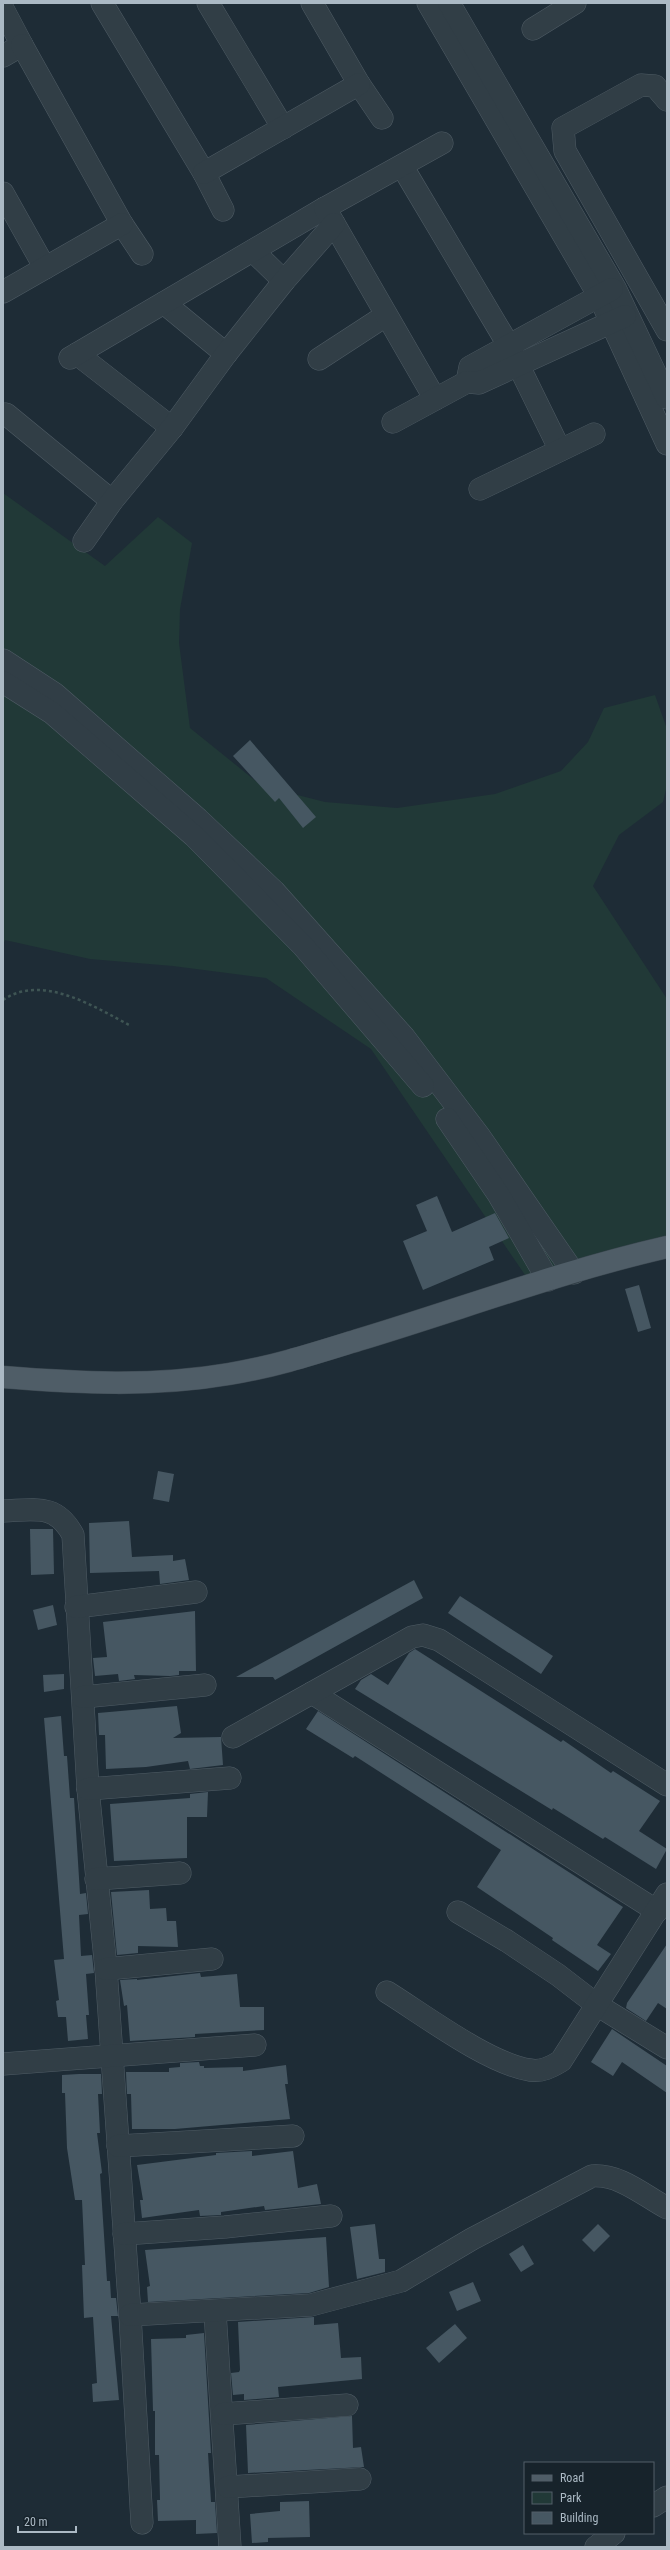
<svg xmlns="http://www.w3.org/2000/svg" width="670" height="2550" viewBox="0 0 670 2550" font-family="'Roboto Condensed',sans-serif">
<rect width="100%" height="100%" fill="#1e2c36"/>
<!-- green -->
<path fill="#213937" d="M 3,493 L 105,566 L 158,517 L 192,543 L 180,609 L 179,643 L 190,728 L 262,786 L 325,802 L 397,808 L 495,794 L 561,771 L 588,742 L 604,708 L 655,695 L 667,729 L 667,785 L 663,802 L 619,835 L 593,886 L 667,999 L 667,1251 L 538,1294 L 371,1049 L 266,978 L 173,966 L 90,959 L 5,940 L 3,945 Z"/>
<!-- building -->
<g fill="#465762">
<path d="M 250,740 L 316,817 L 303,828 L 279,798 L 275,802 L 233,756 Z"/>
<path d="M 437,1196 L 452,1232 L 495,1213 L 509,1238 L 489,1247 L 494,1260 L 423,1290 L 403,1241 L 427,1231 L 416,1205 Z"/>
<path d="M 639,1285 L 651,1328 L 638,1332 L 625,1289 Z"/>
<path d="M 158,1471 L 174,1474 L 169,1502 L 153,1499 Z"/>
<path d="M 129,1521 L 132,1557 L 173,1555 L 173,1561 L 185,1559 L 189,1580 L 160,1584 L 159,1571 L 90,1573 L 89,1523 Z"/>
<path d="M 30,1529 L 53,1529 L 54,1574 L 31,1575 Z"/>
<path d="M 414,1580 L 423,1598 L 275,1680 L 273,1677 L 236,1677 Z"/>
<path d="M 460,1596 L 553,1656 L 541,1674 L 448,1613 Z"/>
<path d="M 53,1605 L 57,1625 L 38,1630 L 33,1610 Z"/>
<path d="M 195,1611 L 196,1671 L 179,1671 L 179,1675 L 170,1676 L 134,1675 L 135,1679 L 119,1681 L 118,1674 L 95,1676 L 93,1658 L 107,1657 L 103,1622 Z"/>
<path d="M 415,1649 L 561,1742 L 563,1740 L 611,1773 L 613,1771 L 660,1801 L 639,1831 L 667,1849 L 656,1869 L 605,1837 L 603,1839 L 553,1808 L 552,1810 L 355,1689 L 361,1680 L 371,1674 L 388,1685 L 409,1653 Z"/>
<path d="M 64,1674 L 64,1689 L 44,1692 L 43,1675 Z"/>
<path d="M 177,1706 L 181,1733 L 173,1738 L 221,1737 L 223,1765 L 190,1769 L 188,1761 L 146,1767 L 106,1769 L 105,1735 L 99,1735 L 98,1713 Z"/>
<path d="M 318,1711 L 623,1907 L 597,1945 L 611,1954 L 598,1971 L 552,1940 L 553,1938 L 477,1887 L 501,1850 L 355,1756 L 353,1758 L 306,1729 Z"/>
<path d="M 61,1716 L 64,1756 L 67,1756 L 70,1798 L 74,1798 L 80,1894 L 86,1893 L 88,1914 L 79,1915 L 81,1956 L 92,1955 L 94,1973 L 86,1974 L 89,2015 L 86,2015 L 88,2039 L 68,2041 L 66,2017 L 58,2017 L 56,2001 L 59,2000 L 54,1960 L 64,1959 L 44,1718 Z"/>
<path d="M 208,1792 L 207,1817 L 187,1817 L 187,1858 L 114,1861 L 110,1804 L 190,1798 L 190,1794 Z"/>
<path d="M 149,1890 L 150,1909 L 166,1908 L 167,1921 L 176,1921 L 178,1947 L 138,1946 L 138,1953 L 117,1955 L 111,1892 Z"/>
<path d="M 667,1944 L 667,2009 L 658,2003 L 646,2021 L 626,2008 L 627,2003 Z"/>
<path d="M 200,1973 L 201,1977 L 237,1974 L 240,2007 L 264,2007 L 264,2030 L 195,2034 L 195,2037 L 130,2041 L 127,2005 L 124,2006 L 120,1980 L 137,1979 L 137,1980 Z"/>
<path d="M 612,2029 L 667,2066 L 667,2093 L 622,2062 L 613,2076 L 591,2062 Z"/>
<path d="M 199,2062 L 200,2066 L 204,2066 L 204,2068 L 243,2067 L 243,2071 L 286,2065 L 288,2084 L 285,2084 L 290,2119 L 175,2129 L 132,2129 L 131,2094 L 127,2094 L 126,2072 L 169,2072 L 169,2068 L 180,2067 L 180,2063 Z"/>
<path d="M 79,2074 L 101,2074 L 102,2094 L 98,2094 L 100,2133 L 97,2133 L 102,2173 L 100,2174 L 107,2281 L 110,2281 L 111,2298 L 116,2298 L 118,2316 L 111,2316 L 119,2400 L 93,2402 L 92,2384 L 97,2383 L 93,2317 L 84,2318 L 82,2265 L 85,2265 L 82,2200 L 75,2200 L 67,2148 L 65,2093 L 62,2093 L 62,2075 Z"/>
<path d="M 252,2151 L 252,2156 L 293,2151 L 298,2188 L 317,2184 L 321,2204 L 265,2210 L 264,2206 L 221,2212 L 221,2215 L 200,2216 L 199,2210 L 142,2218 L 140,2200 L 143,2200 L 137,2165 L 216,2155 L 216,2153 Z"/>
<path d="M 375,2224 L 379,2259 L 385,2259 L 385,2272 L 357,2279 L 350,2227 Z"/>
<path d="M 598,2224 L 610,2236 L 594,2252 L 582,2240 Z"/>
<path d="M 326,2237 L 329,2287 L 309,2293 L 148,2302 L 147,2287 L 150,2286 L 145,2250 Z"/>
<path d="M 523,2245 L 534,2264 L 521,2272 L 509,2254 Z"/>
<path d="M 473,2282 L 481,2301 L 457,2311 L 449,2292 Z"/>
<path d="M 314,2317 L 314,2325 L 338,2323 L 341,2358 L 361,2357 L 362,2379 L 278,2387 L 279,2397 L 244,2400 L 244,2394 L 233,2395 L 231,2373 L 239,2372 L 240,2370 L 238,2322 Z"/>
<path d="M 455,2324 L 467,2338 L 439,2363 L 426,2348 Z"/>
<path d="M 204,2333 L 211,2453 L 208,2453 L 211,2502 L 215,2502 L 217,2533 L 196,2534 L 196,2520 L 158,2521 L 157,2500 L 160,2500 L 159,2455 L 155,2455 L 155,2411 L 153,2411 L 151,2339 L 186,2338 L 186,2335 Z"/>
<path d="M 352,2416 L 353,2448 L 361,2447 L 364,2467 L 248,2473 L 246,2425 Z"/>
<path d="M 309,2501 L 310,2537 L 268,2538 L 268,2542 L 252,2543 L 250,2514 L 280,2511 L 280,2502 Z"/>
</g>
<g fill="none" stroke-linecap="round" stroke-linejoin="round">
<defs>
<g id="minor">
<path d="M 102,3 L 204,173 L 223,210"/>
<path d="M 208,3 L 283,128"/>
<path d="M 312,3 L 359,84 L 382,118"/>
<path d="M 428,3 L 599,296 L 667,444"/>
<path d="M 449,3 L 615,288 L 667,398"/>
<path d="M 3,9 L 22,45 L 3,56"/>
<path d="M 533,29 L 575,3"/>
<path d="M 22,45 L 122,224 L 142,254"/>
<path d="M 667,100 L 655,86 L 641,85 L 563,128 L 565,151 L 667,330"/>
<path d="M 402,166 L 509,346 L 560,450"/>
<path d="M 204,173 L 359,84"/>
<path d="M 3,193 L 45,268"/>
<path d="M 253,251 L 284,281"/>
<path d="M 3,292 L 122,224"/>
<path d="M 164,303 L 226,354"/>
<path d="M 77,354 L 172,428"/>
<path d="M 70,358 L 325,208"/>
<path d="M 319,359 L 385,316"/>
<path d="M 467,382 L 470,367 L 612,289"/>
<path d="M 435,399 L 325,208 L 442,143"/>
<path d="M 6,414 L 112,501"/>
<path d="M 393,422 L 467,382 L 479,383 L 625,316"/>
<path d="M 480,489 L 594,434"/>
<path d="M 84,541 L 112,501 L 172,428 L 226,354 L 284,281 L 334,224"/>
<path d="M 3,660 L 55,694 L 198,819 L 274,891 L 404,1037 L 480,1137 L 574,1273"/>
<path d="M 3,682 L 52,713 L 194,836 L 303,946 L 423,1086"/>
<path d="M 447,1119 L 498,1194 L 548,1280"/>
<path d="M 3,1511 C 35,1510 56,1503 73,1535 L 88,1789 L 106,1969 L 130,2315 L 142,2523"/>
<path d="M 76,1607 L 196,1592"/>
<path d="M 312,1693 L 657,1911"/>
<path d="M 83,1697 L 205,1685"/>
<path d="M 233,1737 L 412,1637 L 423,1635 L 439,1640 L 667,1785"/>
<path d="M 88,1789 L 230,1778"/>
<path d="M 96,1879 L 180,1873"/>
<path d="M 458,1912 L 507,1941 L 558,1975 L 597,2005 L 667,2048"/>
<path d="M 106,1969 L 212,1959"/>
<path d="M 387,1992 C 424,2015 489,2064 530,2070 C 542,2072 551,2067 561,2061 L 667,1894"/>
<path d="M 3,2064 L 255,2045"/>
<path d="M 118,2146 L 293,2136"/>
<path d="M 124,2234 L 225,2227 L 331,2216"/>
<path d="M 215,2312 L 230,2547"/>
<path d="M 130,2315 L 311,2305 L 401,2281 L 472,2239 L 592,2176 C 620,2174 643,2195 667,2208"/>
<path d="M 223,2414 L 347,2405"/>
<path d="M 228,2487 L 360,2479"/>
</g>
<g id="tertiary">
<path d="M 653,2506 L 667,2497"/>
<path d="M 596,2547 L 614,2533"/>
</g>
<path id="primary" d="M 3,1377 C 78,1383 154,1387 229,1374 C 273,1367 316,1353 358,1340 C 461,1309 562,1271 667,1247"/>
</defs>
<!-- minor casing -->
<use href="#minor" stroke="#4f5c65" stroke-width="23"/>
<!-- tertiary casing -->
<use href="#tertiary" stroke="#4f5c65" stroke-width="23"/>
<!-- primary casing -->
<use href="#primary" stroke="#3b4750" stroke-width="23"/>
<!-- path -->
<path stroke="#3f5554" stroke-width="2.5" stroke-dasharray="3 3" stroke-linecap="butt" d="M 3,1000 C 42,973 95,1007 131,1026"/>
<!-- minor -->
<use href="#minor" stroke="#313e46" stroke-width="22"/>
<!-- tertiary -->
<use href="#tertiary" stroke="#313e46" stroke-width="22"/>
<!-- primary -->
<use href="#primary" stroke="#4f5d67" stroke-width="22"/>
</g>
<!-- border -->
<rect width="670" height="2550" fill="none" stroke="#abb9c4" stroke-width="8"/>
<!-- legend -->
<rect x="524" y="2462" width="130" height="72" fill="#17232b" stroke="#525f68"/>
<rect x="532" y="2475" width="20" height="6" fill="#4f5d67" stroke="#525f68"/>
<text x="560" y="2482" font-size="12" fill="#abb9c4">Road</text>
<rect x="532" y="2492" width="20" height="12" fill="#213937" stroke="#525f68"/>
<text x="560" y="2502" font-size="12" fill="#abb9c4">Park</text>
<rect x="532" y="2512" width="20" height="12" fill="#465762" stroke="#525f68"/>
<text x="560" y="2522" font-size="12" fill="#abb9c4">Building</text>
<!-- scale -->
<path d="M18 2526v6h58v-6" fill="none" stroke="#abb9c4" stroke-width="2"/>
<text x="24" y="2526" font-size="12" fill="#abb9c4" stroke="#17232b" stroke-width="3" paint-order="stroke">20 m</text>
</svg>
